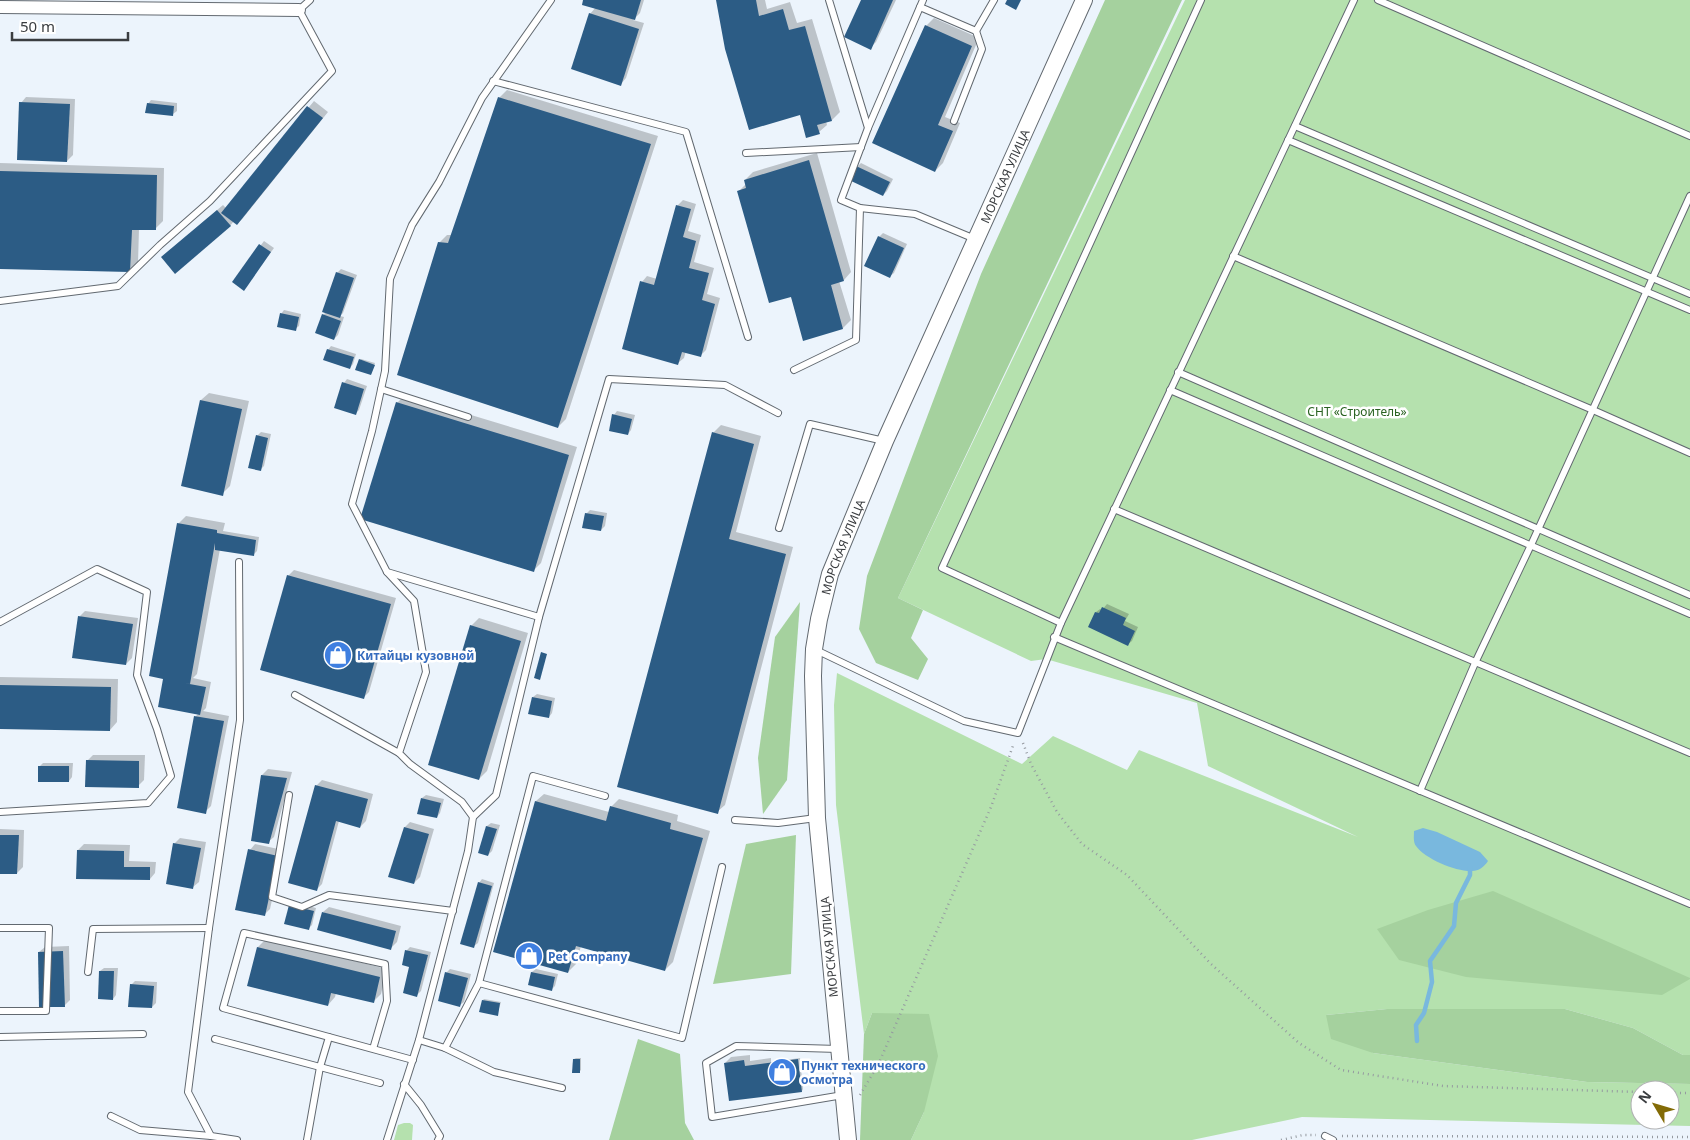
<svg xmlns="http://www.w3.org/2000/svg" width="1690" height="1140" viewBox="0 0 1690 1140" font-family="'Noto Sans',sans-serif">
<rect width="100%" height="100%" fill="#ecf4fc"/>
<!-- green -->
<g fill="#b5e1ae" fill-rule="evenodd">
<path d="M 1185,0 L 1690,0 L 1690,1055 L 1683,1055 L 1633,1028 L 1565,1009 L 1387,1009 L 1326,1015 L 1373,1053 L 1587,1082 L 1690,1084 L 1690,1126 L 1302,1117 L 1192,1140 L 911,1140 L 924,1112 L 872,1013 L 864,1034 L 836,805 L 834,705 L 837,673 L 1022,764 L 1053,736 L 1127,770 L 1139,750 L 1358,837 L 1208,766 L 1197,703 L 1046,659 L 1031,661 L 898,598 ZM 1640,1090 L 1670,1090 L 1670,1120 L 1640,1120 Z"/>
<path d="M 404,1123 L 410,1123 L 413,1125 L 412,1140 L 394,1140 L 398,1125 Z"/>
</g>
<!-- forest -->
<g fill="#a5d19e">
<path d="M 1105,0 L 1182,0 L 898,598 L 923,610 L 911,638 L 928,659 L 918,680 L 876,663 L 859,629 L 867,576 L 981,274 Z"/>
<path d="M 800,602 L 787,780 L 763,814 L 758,758 L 775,637 Z"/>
<path d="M 796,835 L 791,974 L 713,984 L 746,844 Z"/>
<path d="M 1493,891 L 1690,978 L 1690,979 L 1662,995 L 1466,977 L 1399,960 L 1377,929 L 1428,910 Z"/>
<path d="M 1387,1009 L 1565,1009 L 1633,1028 L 1683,1055 L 1690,1055 L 1690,1084 L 1587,1082 L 1373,1053 L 1331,1039 L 1326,1015 Z"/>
<path d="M 872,1013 L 929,1014 L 938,1056 L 924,1112 L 911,1140 L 860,1140 L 864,1034 Z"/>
<path d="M 638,1039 L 680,1054 L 685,1123 L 694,1140 L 609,1140 Z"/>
</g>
<!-- water -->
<path fill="#79b8de" d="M 1423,828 L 1437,832 L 1480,852 L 1488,861 C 1484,867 1479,871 1472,871 C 1457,872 1425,859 1416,846 C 1413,842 1414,836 1414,831 Z"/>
<!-- shadow -->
<g fill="#0003">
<path d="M 585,0 L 644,0 L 640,13 L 633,20 L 644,23 L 626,78 L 621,84 L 590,14 L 596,7 Z"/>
<path d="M 718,0 L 765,0 L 767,9 L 790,2 L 797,23 L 812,19 L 840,112 L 832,120 L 826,121 L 827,125 L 819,132 L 800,114 Z"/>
<path d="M 862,0 L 896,0 L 876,42 L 870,48 Z"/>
<path d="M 934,18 L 979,38 L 945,117 L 960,123 L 943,163 L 935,171 L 926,26 Z"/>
<path d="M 507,90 L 658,136 L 566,419 L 558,427 L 439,243 L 447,235 L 452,235 L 499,98 Z"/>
<path d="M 26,97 L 75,99 L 73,155 L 67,161 L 21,103 Z"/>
<path d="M 151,100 L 177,103 L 177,111 L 173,114 L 148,104 Z"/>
<path d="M 314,101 L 328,112 L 243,218 L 237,224 L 234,221 L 230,226 L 169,251 L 223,205 L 226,208 Z"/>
<path d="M 817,153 L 851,272 L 844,280 L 839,281 L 851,320 L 843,328 L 804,339 L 791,296 L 738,192 L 746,184 L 745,180 L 753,172 Z"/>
<path d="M 0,163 L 164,168 L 163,221 L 155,229 L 139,229 L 138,263 L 130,271 L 0,268 Z"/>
<path d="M 861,163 L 893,179 L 887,191 L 883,195 L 857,167 Z"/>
<path d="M 683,200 L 696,204 L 688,231 L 701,235 L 694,262 L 714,268 L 707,294 L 720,298 L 706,350 L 700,356 L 686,351 L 684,358 L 678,363 L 642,282 L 647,276 L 657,279 L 677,206 Z"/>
<path d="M 883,233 L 907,244 L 894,273 L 890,276 L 879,237 Z"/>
<path d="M 264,241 L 274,248 L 247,285 L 233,282 Z"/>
<path d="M 341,269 L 357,275 L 343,313 L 340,316 L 344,317 L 338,335 L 334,339 L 323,315 L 326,312 L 337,273 Z"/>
<path d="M 284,310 L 301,314 L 299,326 L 295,329 L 281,314 Z"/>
<path d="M 331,346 L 356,354 L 353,364 L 350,368 L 328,350 Z"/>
<path d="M 361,359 L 375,363 L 371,374 L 360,360 Z"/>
<path d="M 347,379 L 367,386 L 359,410 L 355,414 L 344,383 Z"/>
<path d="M 209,393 L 249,401 L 230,486 L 222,494 L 201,400 Z"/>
<path d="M 405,395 L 577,447 L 541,563 L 533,571 L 397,403 Z"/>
<path d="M 617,411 L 635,415 L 631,430 L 628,434 L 614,415 Z"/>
<path d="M 721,425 L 761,436 L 736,532 L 793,547 L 725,805 L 717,812 L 713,433 Z"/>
<path d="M 261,432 L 271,434 L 264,466 L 260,470 L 257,436 Z"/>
<path d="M 590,510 L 607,513 L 605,526 L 601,530 L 586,514 Z"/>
<path d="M 186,516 L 225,523 L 223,531 L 259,537 L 257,551 L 253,555 L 220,549 L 197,674 L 193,678 L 211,682 L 206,708 L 203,711 L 229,716 L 211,806 L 205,812 L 196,716 L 199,713 L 164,680 L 178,524 Z"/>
<path d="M 294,570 L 396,598 L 369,692 L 364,697 L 288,576 Z"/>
<path d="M 1107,604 L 1129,614 L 1125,621 L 1138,627 L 1132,641 L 1128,644 L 1096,612 L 1100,609 L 1102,610 Z"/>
<path d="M 85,611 L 138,618 L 132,658 L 126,664 L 80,616 Z"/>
<path d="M 479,618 L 528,633 L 487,771 L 479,779 L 471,626 Z"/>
<path d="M 0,677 L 118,679 L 117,722 L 110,730 L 0,728 Z"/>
<path d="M 537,694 L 555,698 L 552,713 L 549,717 L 533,697 Z"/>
<path d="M 93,755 L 145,755 L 144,780 L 138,786 L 87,761 Z"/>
<path d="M 43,763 L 73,763 L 72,777 L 69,781 L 39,767 Z"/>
<path d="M 268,769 L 292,772 L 274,837 L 268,842 L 262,775 Z"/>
<path d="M 322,780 L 373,794 L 366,821 L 360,827 L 339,821 L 322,884 L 316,890 L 316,786 Z"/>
<path d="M 544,794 L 609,812 L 611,807 L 619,799 L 678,815 L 677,821 L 710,831 L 673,962 L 665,970 L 581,946 L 576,964 L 568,972 L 536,801 Z"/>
<path d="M 426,795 L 444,799 L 440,813 L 437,817 L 422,798 Z"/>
<path d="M 410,822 L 434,829 L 420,877 L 414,883 L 405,827 Z"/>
<path d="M 491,823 L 500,825 L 492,851 L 488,855 L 479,852 L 487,826 Z"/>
<path d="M 0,829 L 24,830 L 23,867 L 17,873 L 0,872 Z"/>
<path d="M 180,838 L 206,842 L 199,882 L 193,887 L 174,844 Z"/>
<path d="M 84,844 L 130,845 L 129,861 L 156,862 L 155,873 L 150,879 L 78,850 Z"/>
<path d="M 255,844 L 283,850 L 270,909 L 264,915 L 250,850 Z"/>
<path d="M 482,879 L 494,883 L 478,943 L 474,946 L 479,883 Z"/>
<path d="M 294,902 L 316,908 L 312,925 L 309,928 Z"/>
<path d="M 329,907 L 401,926 L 397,942 L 391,948 L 323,912 Z"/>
<path d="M 266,939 L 387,969 L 381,994 L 373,1002 L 336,993 L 335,997 L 328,1005 L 249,985 L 258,947 Z"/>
<path d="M 69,946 L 70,1000 L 64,1006 L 39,952 L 45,947 Z"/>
<path d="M 410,947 L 431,952 L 421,991 L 417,995 L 411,966 L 403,964 L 407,950 Z"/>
<path d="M 104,968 L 118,968 L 116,995 L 113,999 L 100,971 Z"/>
<path d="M 450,969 L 471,974 L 464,1002 L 460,1005 L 446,973 Z"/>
<path d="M 536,969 L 558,974 L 555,986 L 552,989 L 529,984 L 532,972 Z"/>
<path d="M 135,981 L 157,982 L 156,1003 L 152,1007 L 131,985 Z"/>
<path d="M 484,999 L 501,1002 L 497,1015 L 483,1000 Z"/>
<path d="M 750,1055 L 750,1061 L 771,1058 L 771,1062 L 800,1058 L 803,1089 L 802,1091 L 730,1099 L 725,1063 L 731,1057 Z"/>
<path d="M 576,1058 L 581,1058 L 581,1070 L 579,1072 L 574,1059 Z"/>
</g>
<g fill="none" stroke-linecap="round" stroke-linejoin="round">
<!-- stream -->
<path stroke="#79b8de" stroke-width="4.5" d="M 1417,1041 L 1416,1025 L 1424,1013 L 1432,982 L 1430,961 L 1454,926 L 1456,903 L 1470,875 L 1470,866"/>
</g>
<!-- building -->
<g fill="#2c5c85">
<path d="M 583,0 L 641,0 L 635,20 L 582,5 Z"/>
<path d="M 716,0 L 756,0 L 759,16 L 783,9 L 789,30 L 805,26 L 832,121 L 817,125 L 820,134 L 806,138 L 800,115 L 749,130 L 725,49 Z"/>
<path d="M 861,0 L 893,0 L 871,50 L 844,37 Z"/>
<path d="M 1007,0 L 1021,0 L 1016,10 L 1005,4 Z"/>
<path d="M 589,13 L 639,29 L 621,86 L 571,69 Z"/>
<path d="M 925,25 L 972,46 L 938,125 L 953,131 L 935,172 L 872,143 Z"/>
<path d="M 498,97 L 651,144 L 558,428 L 397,375 L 438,242 L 448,243 Z"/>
<path d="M 19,102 L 70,104 L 67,162 L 17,160 Z"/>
<path d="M 147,103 L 174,106 L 173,116 L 145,113 Z"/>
<path d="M 307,106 L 323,118 L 237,225 L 221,213 Z"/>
<path d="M 809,160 L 844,281 L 831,285 L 843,329 L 803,341 L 791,297 L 769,303 L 737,191 L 746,188 L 744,180 Z"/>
<path d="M 856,166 L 890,182 L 883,196 L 849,180 Z"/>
<path d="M 0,171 L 157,175 L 156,230 L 132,230 L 130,272 L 0,269 Z"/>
<path d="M 676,205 L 691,209 L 683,237 L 696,241 L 689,268 L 709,273 L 702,300 L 715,304 L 701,357 L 682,352 L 678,365 L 622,349 L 640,281 L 654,285 Z"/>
<path d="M 217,210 L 231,226 L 175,274 L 161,257 Z"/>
<path d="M 878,236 L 904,248 L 890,278 L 864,266 Z"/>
<path d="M 259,244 L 271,252 L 244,291 L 232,282 Z"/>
<path d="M 336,272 L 354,278 L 340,318 L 322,312 Z"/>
<path d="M 280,313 L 299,317 L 296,331 L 277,327 Z"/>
<path d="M 322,314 L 341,321 L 334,340 L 315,333 Z"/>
<path d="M 327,349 L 354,357 L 350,369 L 323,360 Z"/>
<path d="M 359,359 L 375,365 L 371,375 L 355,370 Z"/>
<path d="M 342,382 L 364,389 L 356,415 L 334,408 Z"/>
<path d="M 200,400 L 242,409 L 223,496 L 181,486 Z"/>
<path d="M 396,402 L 569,455 L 534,572 L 360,519 Z"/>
<path d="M 612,414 L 632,419 L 628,435 L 609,431 Z"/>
<path d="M 712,432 L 754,444 L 729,539 L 786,554 L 718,814 L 617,787 Z"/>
<path d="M 256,435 L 268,438 L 261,471 L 248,468 Z"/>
<path d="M 585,513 L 604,516 L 601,531 L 582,528 Z"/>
<path d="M 177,523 L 217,530 L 217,533 L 256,540 L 254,556 L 215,550 L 215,543 L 190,684 L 184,683 L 206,687 L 200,715 L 158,707 L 163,679 L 149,676 Z"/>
<path d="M 287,575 L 391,604 L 364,699 L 260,670 Z"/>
<path d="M 1102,607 L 1126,618 L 1123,625 L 1135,631 L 1128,646 L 1088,627 L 1095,612 L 1099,613 Z"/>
<path d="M 78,616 L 133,624 L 126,665 L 72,658 Z"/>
<path d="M 470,625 L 521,641 L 479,780 L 428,765 Z"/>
<path d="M 541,652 L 547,654 L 540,680 L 534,678 Z"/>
<path d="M 0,685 L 111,687 L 110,731 L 0,729 Z"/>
<path d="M 532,697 L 552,701 L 549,718 L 528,714 Z"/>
<path d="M 194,716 L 224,721 L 206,814 L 177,808 Z"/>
<path d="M 86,760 L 139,761 L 139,788 L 85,787 Z"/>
<rect x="38" y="766" width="31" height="16"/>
<path d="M 261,775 L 287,778 L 269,844 L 251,841 Z"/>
<path d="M 315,785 L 368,799 L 360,828 L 336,821 L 317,891 L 288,883 Z"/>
<path d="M 421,798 L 441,803 L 437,818 L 417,814 Z"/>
<path d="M 535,801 L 606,821 L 610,806 L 671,823 L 670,829 L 703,838 L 665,971 L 576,946 L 568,973 L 493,952 Z"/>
<path d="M 486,826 L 497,829 L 488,856 L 478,853 Z"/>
<path d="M 404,827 L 429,834 L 414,884 L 388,877 Z"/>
<path d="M 0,835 L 19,835 L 17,874 L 0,874 Z"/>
<path d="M 173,843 L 201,848 L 193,889 L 166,884 Z"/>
<path d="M 248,849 L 278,856 L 265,916 L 235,910 Z"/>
<path d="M 77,850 L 124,851 L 124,867 L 150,867 L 150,880 L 76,879 Z"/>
<path d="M 478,882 L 492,886 L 474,948 L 460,944 Z"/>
<path d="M 289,905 L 314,911 L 309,930 L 284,924 Z"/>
<path d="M 322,912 L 396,931 L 391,950 L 317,930 Z"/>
<path d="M 257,947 L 380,977 L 374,1003 L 331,993 L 328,1006 L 247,986 Z"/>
<path d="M 405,950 L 428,955 L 417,997 L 403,993 L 409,967 L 402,965 Z"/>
<path d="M 63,951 L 65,1007 L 39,1007 L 38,952 Z"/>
<path d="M 99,971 L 114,971 L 113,1000 L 98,999 Z"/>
<path d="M 445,972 L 468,978 L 460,1007 L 438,1001 Z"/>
<path d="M 531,972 L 555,977 L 552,991 L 528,985 Z"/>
<path d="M 130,984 L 154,986 L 152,1008 L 128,1007 Z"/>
<path d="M 482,1000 L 500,1003 L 498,1016 L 479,1012 Z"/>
<path d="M 573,1059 L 580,1059 L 580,1073 L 572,1073 Z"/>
<path d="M 798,1059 L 802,1092 L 729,1101 L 724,1063 L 744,1060 L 745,1066 Z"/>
</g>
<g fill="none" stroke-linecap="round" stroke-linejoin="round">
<defs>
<g id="service">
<path d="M 551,0 L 482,98 L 439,182 L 412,225 L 390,279 L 385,371 L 372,431 L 352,504 L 387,572 L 539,617 L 609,379 L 725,385 L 778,413"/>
<path d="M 829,0 L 868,128 L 841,200 L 860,208 L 915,214 L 975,239"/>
<path d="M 1378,0 L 1690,136"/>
<path d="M 920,7 L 976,31 L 994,0"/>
<path d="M 493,81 L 686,132 L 748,337"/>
<path d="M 954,121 L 982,49 L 976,31"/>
<path d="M 1295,126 L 1690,294"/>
<path d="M 868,128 L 923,0"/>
<path d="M 1288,140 L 1690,310"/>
<path d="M 746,153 L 861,147"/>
<path d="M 1233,256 L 1593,410 L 1690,453"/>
<path d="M 0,301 L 118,286 L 160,245 L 210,201 L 332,71 L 299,10 L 310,0"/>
<path d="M 794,370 L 856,340 L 860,208"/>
<path d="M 1178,372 L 1690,595"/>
<path d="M 381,389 L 468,417"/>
<path d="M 1170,390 L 1690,614"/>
<path d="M 1114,509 L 1690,753"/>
<path d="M 779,528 L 810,424 L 884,441"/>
<path d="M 387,572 L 414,601 L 426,672 L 399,753 L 410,764 L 462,802 L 473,817"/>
<path d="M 0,622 L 97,569 L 147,592 L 137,675 L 157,729 L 171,776 L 148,803 L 0,812"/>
<path d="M 1061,623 L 942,568 L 1201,0"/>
<path d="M 1054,637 L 1690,904"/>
<path d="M 816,650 L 964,721 L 1018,733 L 1061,623 L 1354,0"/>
<path d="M 295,695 L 399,753"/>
<path d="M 1420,791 L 1475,663 L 1531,545 L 1690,196"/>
<path d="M 289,795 L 272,897 L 302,907 L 329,895 L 453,911"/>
<path d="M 735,820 L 778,823 L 816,818"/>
<path d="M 0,928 L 49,928 L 46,1011 L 0,1011"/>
<path d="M 88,972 L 93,929 L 209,928"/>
<path d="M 479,983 L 533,776 L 605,796"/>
<path d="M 0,1037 L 143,1034"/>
<path d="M 215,1039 L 380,1083"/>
<path d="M 419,1040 L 445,1048 L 494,1072 L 562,1088"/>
<path d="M 445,1048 L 479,983 L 682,1038 L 722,867"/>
<path d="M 373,1049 L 387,1001 L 385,964 L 244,933 L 223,1008 L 413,1060"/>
<path d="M 838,1049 L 736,1046 L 706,1063 L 712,1117 L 843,1095"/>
<path d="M 404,1084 L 421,1105 L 440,1136 L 438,1140"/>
<path d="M 111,1116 L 140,1130 L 211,1136"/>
<path d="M 1325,1136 L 1333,1140"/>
<path d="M 237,1140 L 211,1136 L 188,1092 L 209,928 L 240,720 L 239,562"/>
<path d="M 307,1140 L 320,1067 L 329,1037"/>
<path d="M 387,1140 L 419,1040 L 468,851 L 473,817 L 496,795 L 539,617"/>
</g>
<path id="minor" d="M 0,7 L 299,10"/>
<g id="tertiary">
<path id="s1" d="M 848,1140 L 817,818 L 813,676 L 814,649 L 819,619 L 830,574 L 885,441 L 1084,0"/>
</g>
</defs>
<!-- service casing -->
<use href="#service" stroke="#626970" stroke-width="8"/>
<!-- minor casing -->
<use href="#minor" stroke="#626970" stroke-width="14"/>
<!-- tertiary casing -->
<use href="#tertiary" stroke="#626970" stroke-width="18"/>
<!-- path -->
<g stroke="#959aa0" stroke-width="2.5" stroke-dasharray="1 4" stroke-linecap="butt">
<path d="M 1023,743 L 1031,764 L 1057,812 L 1082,844 L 1127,875 L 1211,964 L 1299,1043 L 1341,1070 L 1443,1086 L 1640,1092"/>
<path d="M 1670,1093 L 1690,1093"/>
<path d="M 860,1095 L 878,1065 L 991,807 L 1014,743"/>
<path d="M 1342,1136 L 1690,1137"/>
<path d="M 1281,1140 L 1303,1135 L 1316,1135"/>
</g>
<!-- service -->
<use href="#service" stroke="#fff" stroke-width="6"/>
<!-- minor -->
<use href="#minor" stroke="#fff" stroke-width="12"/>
<!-- tertiary -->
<use href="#tertiary" stroke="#fff" stroke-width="16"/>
</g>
<!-- icons -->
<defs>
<symbol id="shop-disc" viewBox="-11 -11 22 22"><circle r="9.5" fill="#3f7fe0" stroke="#fff"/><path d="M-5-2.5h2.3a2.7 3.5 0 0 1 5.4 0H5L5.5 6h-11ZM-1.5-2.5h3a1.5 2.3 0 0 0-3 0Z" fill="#fff"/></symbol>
</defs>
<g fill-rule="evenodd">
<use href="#shop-disc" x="322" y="639" width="32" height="32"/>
<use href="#shop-disc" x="513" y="940" width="32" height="32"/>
<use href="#shop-disc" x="766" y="1056" width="32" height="32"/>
</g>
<g text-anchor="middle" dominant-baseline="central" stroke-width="5" stroke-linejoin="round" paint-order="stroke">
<!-- street labels -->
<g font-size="12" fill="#3a3d40" stroke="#fff">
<text stroke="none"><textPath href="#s1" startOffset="1004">МОРСКАЯ УЛИЦА</textPath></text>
<text stroke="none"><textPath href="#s1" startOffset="599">МОРСКАЯ УЛИЦА</textPath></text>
<text transform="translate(829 947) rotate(-95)">МОРСКАЯ УЛИЦА</text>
</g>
<!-- park labels -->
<g font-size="12" fill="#296221" stroke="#fff">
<text x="1357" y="411">СНТ «Строитель»</text>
</g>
<!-- shop labels -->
<g font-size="12" font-weight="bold" fill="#366cbe" stroke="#fff" text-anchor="start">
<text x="357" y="655">Китайцы кузовной</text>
<text x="548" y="956">Pet Company</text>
<text x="801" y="1065">Пункт технического<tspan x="801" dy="14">осмотра</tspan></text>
</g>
</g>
<!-- north arrow -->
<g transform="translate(1655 1105) rotate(308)"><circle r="24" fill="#ffffff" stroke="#b0b1b3"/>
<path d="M0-4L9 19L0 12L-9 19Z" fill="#836b06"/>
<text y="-8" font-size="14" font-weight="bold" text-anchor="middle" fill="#3a3d40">N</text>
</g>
<!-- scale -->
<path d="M12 32v8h116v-8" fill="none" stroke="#3a3d40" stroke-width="2.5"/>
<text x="20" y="32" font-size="15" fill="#3a3d40" stroke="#ffffff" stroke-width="4" paint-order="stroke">50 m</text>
</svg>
